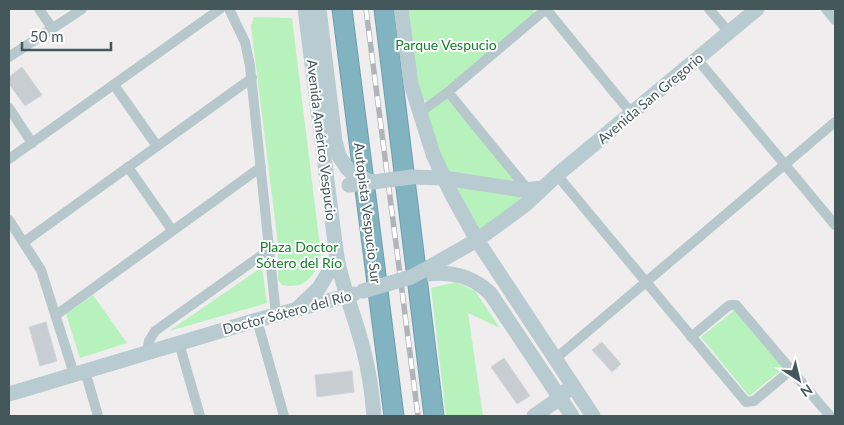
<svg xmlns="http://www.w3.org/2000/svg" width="844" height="425" viewBox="0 0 844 425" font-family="Lato,sans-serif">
<rect width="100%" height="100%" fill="#f0edee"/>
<!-- green -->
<g fill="#b7f2bd">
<path d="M 407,9 L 534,9 L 534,14 L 443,91 L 427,101 L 421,99 Z"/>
<path d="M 254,17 L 292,18 L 321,255 C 316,276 304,290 282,285 L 278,280 L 278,245 L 251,26 Z"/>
<path d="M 445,97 L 518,182 L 452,174 L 445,168 L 425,112 Z"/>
<path d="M 455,186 L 527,196 L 480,229 L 477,229 Z"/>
<path d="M 262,267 L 267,303 L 169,331 Z"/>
<path d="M 456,282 L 475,291 L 500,328 L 468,313 L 483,416 L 446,416 L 431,288 Z"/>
<path d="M 93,295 L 127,343 L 80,358 L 66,314 Z"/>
<path d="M 736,309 L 784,368 L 749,396 L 701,337 Z"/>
</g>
<!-- building -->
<g fill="#c7cdd1" stroke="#d1d6da">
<path d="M 22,67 L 42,95 L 25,106 L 9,84 L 9,77 Z"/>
<path d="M 46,322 L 57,361 L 40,366 L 29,327 Z"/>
<path d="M 602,342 L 621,364 L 612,372 L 592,350 Z"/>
<path d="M 504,358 L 530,396 L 517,404 L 491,367 Z"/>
<path d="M 352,371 L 354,392 L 317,397 L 315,375 Z"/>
</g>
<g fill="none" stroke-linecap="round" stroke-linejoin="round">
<defs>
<g id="motorway">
<path d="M 342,9 L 394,416"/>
<path d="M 384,9 L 434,416"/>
</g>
</defs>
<!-- motorway casing -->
<use href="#motorway" stroke="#6c9ead" stroke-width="21"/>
<!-- minor -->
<g stroke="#b7c8cc" stroke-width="10">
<path d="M 39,9 L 52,28"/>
<path d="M 229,9 L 245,42 L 250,66 L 276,315"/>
<path d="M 546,9 L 631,113"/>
<path d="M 709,9 L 729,32"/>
<path d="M 826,9 L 835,20"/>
<path d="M 9,57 L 82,9"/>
<path d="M 697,59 L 835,225"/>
<path d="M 114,85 L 157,146"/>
<path d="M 448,92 L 529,191"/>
<path d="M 9,108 L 32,143"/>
<path d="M 419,113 L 448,92 L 546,9"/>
<path d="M 9,159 L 220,9"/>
<path d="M 128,167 L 172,230"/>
<path d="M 557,175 L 746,402 L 754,401 L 791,370"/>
<path d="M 9,220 L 41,270 L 74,374"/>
<path d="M 24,242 L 252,78"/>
<path d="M 56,315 L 261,167"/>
<path d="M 257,320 L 284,416"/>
<path d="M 691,337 L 727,307 L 730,305 L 736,305 L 830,416"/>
<path d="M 179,343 L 200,416"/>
<path d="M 147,352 L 149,341 L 155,331 L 269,250"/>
<path d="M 555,359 L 835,122"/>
<path d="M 85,371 L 98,416"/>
</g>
<!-- secondary -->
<g stroke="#b7cbd1" stroke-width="15">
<path d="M 305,9 L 337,258 C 343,289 355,317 363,348 C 369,370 372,393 374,416"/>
<path d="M 319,9 L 335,141 L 339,156 L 347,168"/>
<path d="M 401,9 L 411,84 L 433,154 L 451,193 L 477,240 L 593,416"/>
<path d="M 412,177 L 444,178 L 523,190 L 543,188"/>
<path d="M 426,269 L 477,240 L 525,205 L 557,175 L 757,9"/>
<path d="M 427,274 C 452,271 472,276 490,293 L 572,416"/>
<path d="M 298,308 L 319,288 L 337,258"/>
<path d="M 9,394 L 257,320 L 354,294"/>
<path d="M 534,416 L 560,398 L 566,391"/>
</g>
<!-- motorway -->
<use href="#motorway" stroke="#81b3c1" stroke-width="19"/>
<defs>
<path id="rail" d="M 366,9 L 418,416"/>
</defs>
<!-- rail casing -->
<use href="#rail" stroke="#afb5b8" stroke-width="5.5"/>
<!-- rail -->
<use href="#rail" stroke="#fff" stroke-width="4" stroke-dasharray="11" stroke-linecap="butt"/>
<!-- secondary-bridge -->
<g stroke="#b7cbd1" stroke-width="15">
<path d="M 347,168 L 354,175 L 369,181"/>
<path d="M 349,185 L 412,177"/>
<path d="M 363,291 L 411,277 L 426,269"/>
</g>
</g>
<g text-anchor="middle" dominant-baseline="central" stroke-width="4" stroke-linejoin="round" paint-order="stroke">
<!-- park labels -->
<g font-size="14" fill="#0f8327" stroke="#fff">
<text x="446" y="44">Parque Vespucio</text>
<text x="299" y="246">Plaza Doctor<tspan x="299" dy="16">Sótero del Río</tspan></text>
</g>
<!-- street labels -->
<g font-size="14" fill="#44585c" stroke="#fff">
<text transform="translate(650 98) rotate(-40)">Avenida San Gregorio</text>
<text transform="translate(322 140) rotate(83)">Avenida Américo Vespucio</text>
<text transform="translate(368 213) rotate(83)">Autopista Vespucio Sur</text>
<text transform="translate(287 312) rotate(-15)">Doctor Sótero del Río</text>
</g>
</g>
<!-- border -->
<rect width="844" height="425" fill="none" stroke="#44585c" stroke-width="20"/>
<!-- north arrow -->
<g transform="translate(799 380) rotate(145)" stroke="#ffffff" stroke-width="4" paint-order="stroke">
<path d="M0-4L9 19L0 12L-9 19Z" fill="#44585c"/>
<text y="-8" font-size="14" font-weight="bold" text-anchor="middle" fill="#44585c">N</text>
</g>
<!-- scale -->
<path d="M22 42v8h89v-8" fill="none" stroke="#44585c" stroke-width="2.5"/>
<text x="30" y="42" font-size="15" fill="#44585c" stroke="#ffffff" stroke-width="4" paint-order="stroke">50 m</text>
</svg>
